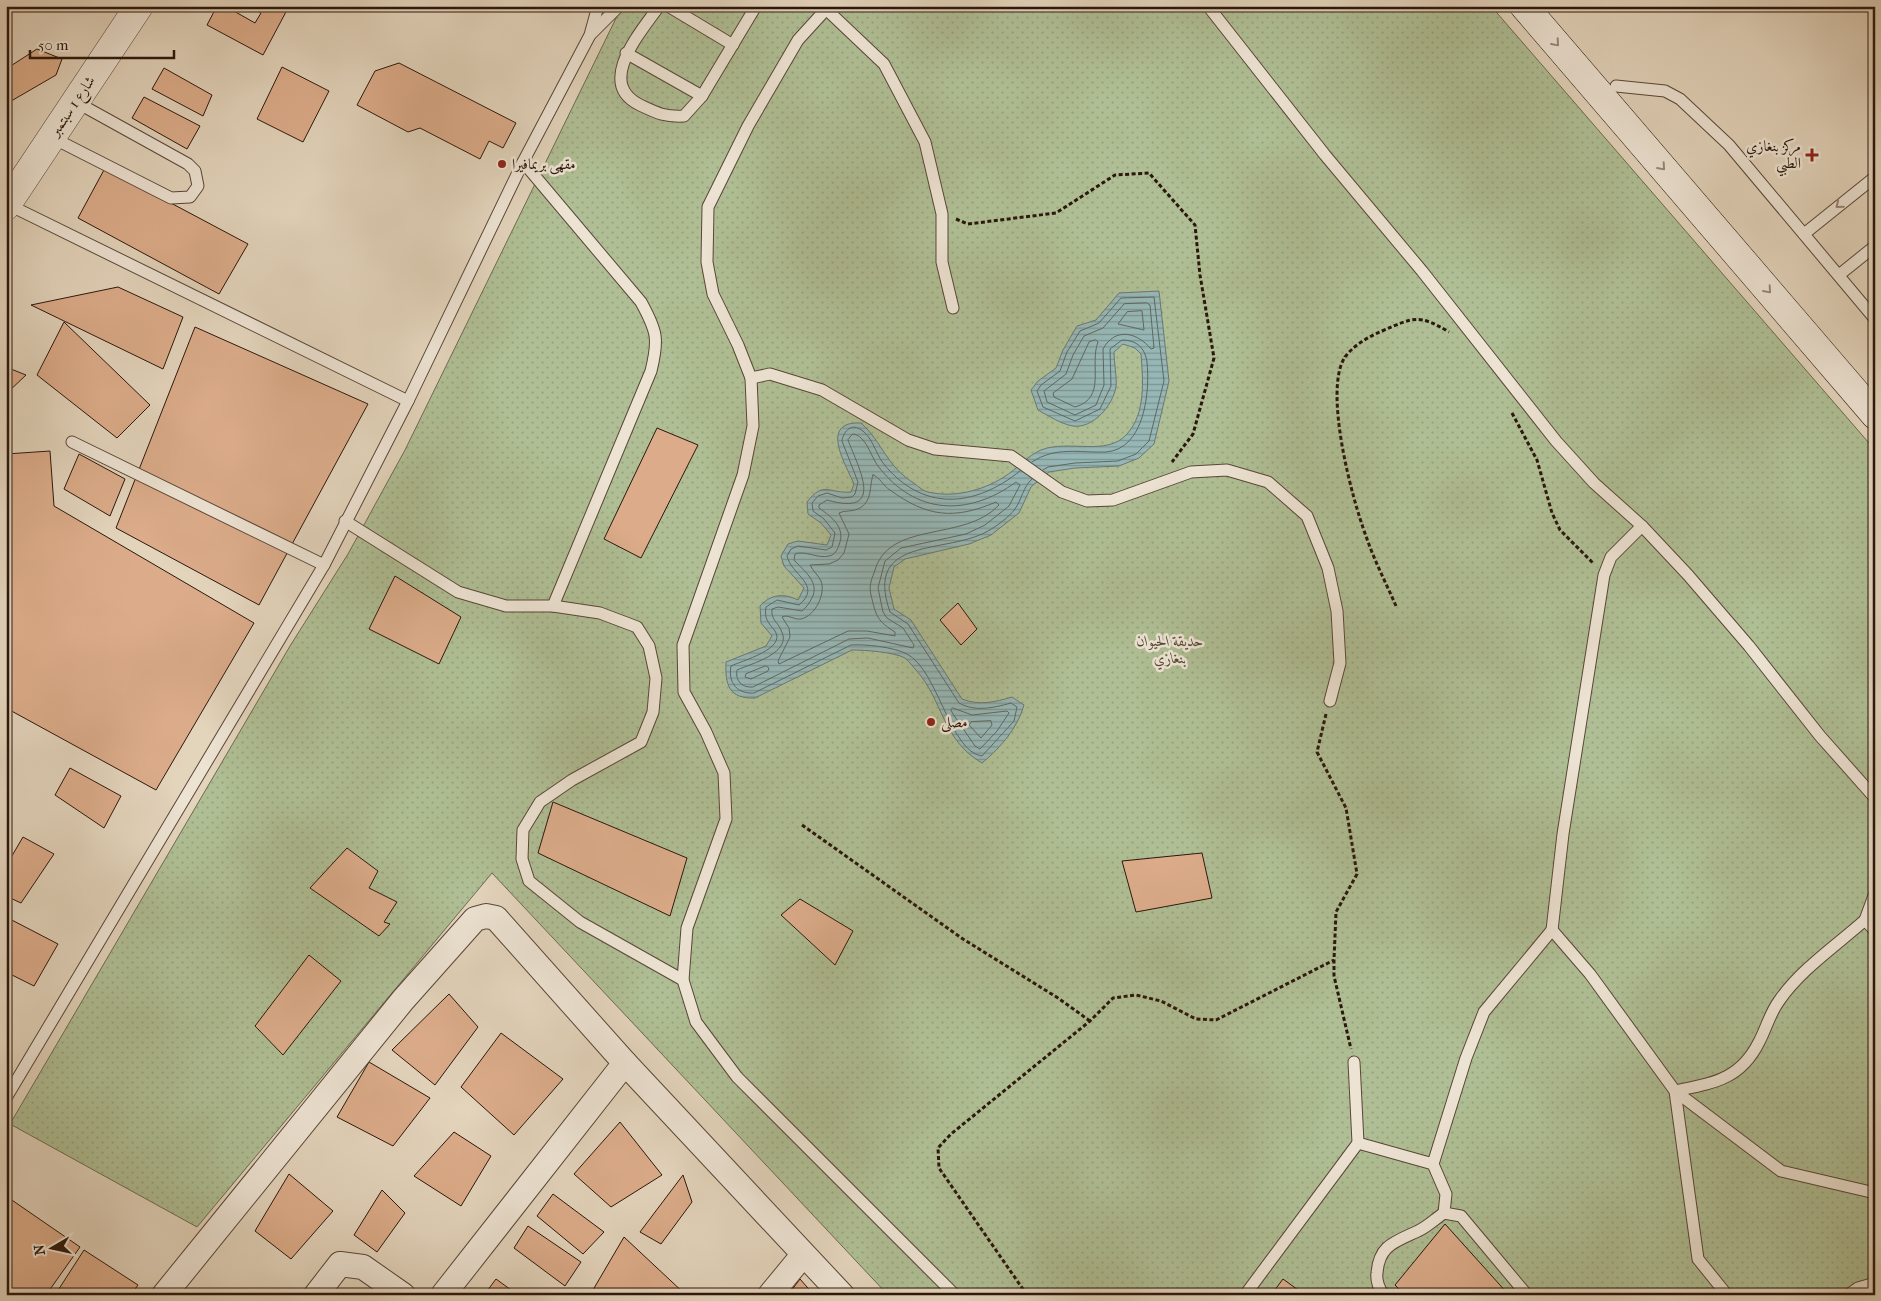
<svg xmlns="http://www.w3.org/2000/svg" width="1881" height="1301" viewBox="0 0 1881 1301" font-family="'IM FELL French Canon',Amiri,serif">
<defs>
<pattern id="park-dots" width="8" height="8" patternUnits="userSpaceOnUse" patternTransform="scale(1.25)"><rect width="8" height="8" fill="#afbe94"/><path d="M2 2h.1M6 6h.1" fill="none" stroke="#97a37e" stroke-width="1.8" stroke-linecap="round"/></pattern>
<pattern id="water-rules" width="6" height="5" patternUnits="userSpaceOnUse" patternTransform="scale(1.25)"><rect width="6" height="5" fill="#96b7b6"/><path d="M0 2.5h6" fill="none" stroke="#7b9492"/></pattern>
</defs>
<rect width="100%" height="100%" fill="#e3d4bc"/>
<filter id="stains"><feTurbulence type="fractalNoise" baseFrequency=".004" numOctaves="4"/><feColorMatrix values="0 0 0 0 .2 0 0 0 0 .09 0 0 0 0 .02 0 0 0 .5 -.17"/></filter>
<radialGradient id="worn" r=".72"><stop offset=".6" stop-color="#630" stop-opacity="0"/><stop offset="1" stop-color="#630" stop-opacity=".3"/></radialGradient>
<!-- park -->
<path fill="url(#park-dots)" stroke="#6d6a50" d="M 622,6 L 1491,6 L 1875,450 L 1875,1295 L 888,1295 L 492,873 L 197,1227 L 10,1124 L 290,646 L 348,554 L 405,450 Z"/>
<!-- water -->
<path fill="url(#water-rules)" stroke="#6b7772" d="M 1159,291 L 1169,381 L 1154,444 L 1139,458 L 1119,466 L 1075,468 L 1049,472 L 1031,487 L 1019,513 L 991,535 L 969,544 L 905,559 L 894,567 L 889,588 L 894,609 L 911,620 L 962,699 C 979,706 995,702 1012,697 L 1024,705 C 1017,729 1001,747 982,763 C 942,740 943,700 916,670 C 913,667 909,661 905,658 C 894,652 865,650 852,650 L 755,698 C 729,699 725,685 726,662 L 766,646 L 772,636 L 761,623 L 760,606 C 771,594 784,593 798,600 L 804,588 L 784,566 L 781,556 L 788,544 L 798,541 L 827,545 L 831,535 L 821,523 L 808,514 L 807,502 C 824,480 829,494 851,492 L 854,484 C 845,463 819,421 861,423 C 884,444 885,465 915,484 C 919,487 923,491 928,492 C 953,498 982,491 1004,477 C 1017,469 1027,456 1041,450 C 1069,439 1107,457 1127,434 C 1146,413 1143,380 1141,354 L 1135,348 L 1123,344 L 1114,352 C 1114,362 1117,378 1116,387 C 1113,405 1093,429 1073,426 C 1061,424 1049,416 1038,410 L 1031,390 L 1038,381 L 1056,368 L 1063,350 L 1077,326 L 1096,320 L 1119,293 Z"/>
<g fill="none" stroke-linecap="round" stroke-linejoin="round">
<!-- shore -->
<g stroke="#606761" stroke-width="1">
<path d="M 1147,303 L 1150,305 L 1154,348 L 1151,349 C 1137,332 1115,327 1103,349 L 1104,385 L 1096,405 L 1075,415 L 1047,402 L 1044,391 L 1066,374 L 1073,355 L 1084,336 L 1103,328 L 1124,304 Z"/>
<path d="M 1142,311 L 1144,330 L 1118,324 L 1127,312 Z"/>
<path d="M 1096,340 L 1098,342 C 1089,365 1107,398 1075,407 L 1054,397 L 1053,393 L 1072,379 L 1089,342 Z"/>
<path d="M 853,434 C 866,435 871,457 878,466 C 915,515 968,517 1016,482 L 1020,485 L 1009,506 L 985,525 L 966,534 L 901,548 L 885,561 L 878,588 L 883,612 L 887,618 L 903,628 L 914,645 L 913,648 L 868,638 L 849,639 L 753,687 C 742,688 735,681 737,670 C 750,664 794,653 781,630 C 777,621 771,620 772,609 L 778,607 L 802,611 C 807,607 809,603 812,598 C 820,582 804,571 794,560 L 795,554 C 805,550 818,559 829,556 C 835,555 837,550 839,545 C 846,528 832,517 819,508 L 819,505 L 827,500 C 886,517 859,469 848,440 Z"/>
<path d="M 1032,462 C 1056,446 1079,453 1106,452 C 1145,449 1150,391 1147,362 C 1145,348 1137,340 1122,340 L 1110,349 L 1111,386 L 1100,409 L 1075,421 L 1043,407 L 1037,391 L 1041,385 L 1060,371 L 1067,352 L 1080,331 L 1099,323 L 1121,298 L 1154,297 L 1164,381 L 1149,441 L 1136,454 L 1118,461 L 1075,463 L 1048,467 L 1043,470"/>
<path d="M 1020,471 C 974,508 922,512 883,463 C 875,452 872,436 860,429 C 850,423 843,433 842,441 L 858,482 L 855,494 L 852,497 L 842,498 L 827,493 L 818,496 L 812,503 L 813,511 L 824,519 L 835,533 L 832,547 L 826,550 L 798,546 L 791,549 L 787,556 C 791,575 823,585 799,605 L 777,600 L 766,607 C 764,619 768,622 775,631 C 787,649 741,661 731,666 C 728,683 737,694 754,693 L 851,645 C 865,644 894,647 907,654 C 938,670 950,752 982,756 L 1014,721 L 1017,707 L 1011,703 C 993,708 975,712 959,703 L 908,624 L 890,612 C 863,535 946,555 988,531 C 997,526 1009,517 1015,509 C 1022,499 1023,487 1032,479"/>
<path d="M 873,475 C 880,477 883,486 890,490 C 927,517 954,520 996,502 L 999,505 C 964,543 887,519 874,573 C 871,580 869,587 871,595 C 876,616 877,621 895,632 L 895,636 L 867,631 L 848,631 L 779,664 L 778,661 L 790,637 L 789,628 L 782,617 C 788,614 794,620 801,619 C 815,616 826,594 821,581 C 818,575 813,571 810,565 L 829,564 L 838,560 L 844,553 L 849,534 L 839,513 C 844,510 852,512 858,509 C 873,502 869,486 873,475 Z"/>
<path d="M 766,666 L 769,668 L 768,671 L 751,679 L 745,677 L 746,674 Z"/>
<path d="M 953,708 L 972,715 L 1007,711 L 1009,713 L 997,731 L 980,749 L 975,746 L 953,714 L 951,710 Z"/>
<path d="M 991,721 L 992,725 L 981,738 L 969,725 L 971,722 Z"/>
</g>
</g>
<!-- building -->
<g fill="#dcac8a" stroke="#2b170c">
<path d="M 217,6 L 225,6 L 255,23 L 261,13 L 248,6 L 281,6 L 287,10 L 263,55 L 207,25 Z"/>
<path d="M 37,49 L 62,59 L 56,75 L 6,104 L 6,69 Z"/>
<path d="M 399,63 L 516,123 L 503,148 L 489,141 L 480,159 L 420,128 L 408,132 L 357,105 L 375,71 Z"/>
<path d="M 282,67 L 329,91 L 303,142 L 257,119 Z"/>
<path d="M 164,68 L 212,95 L 203,116 L 152,89 Z"/>
<path d="M 144,97 L 200,126 L 187,149 L 132,118 Z"/>
<path d="M 105,168 L 248,244 L 219,294 L 78,218 Z"/>
<path d="M 118,287 L 183,317 L 163,369 L 31,305 Z"/>
<path d="M 64,322 L 150,405 L 117,438 L 37,375 Z"/>
<path d="M 195,327 L 368,404 L 259,605 L 116,528 Z"/>
<path d="M 6,367 L 26,375 L 6,394 Z"/>
<path d="M 657,428 L 698,445 L 641,558 L 604,539 Z"/>
<path d="M 50,451 L 54,506 L 254,623 L 156,790 L 6,708 L 6,454 Z"/>
<path d="M 79,454 L 125,479 L 110,516 L 64,489 Z"/>
<path d="M 395,576 L 461,617 L 439,664 L 369,629 Z"/>
<path d="M 958,603 L 977,629 L 961,645 L 940,620 Z"/>
<path d="M 70,768 L 121,796 L 104,828 L 55,795 Z"/>
<path d="M 553,802 L 687,858 L 670,916 L 538,853 Z"/>
<path d="M 23,837 L 54,854 L 21,903 L 6,896 L 6,866 Z"/>
<path d="M 347,848 L 378,871 L 369,888 L 397,902 L 384,922 L 390,924 L 379,936 L 310,888 Z"/>
<path d="M 1202,853 L 1212,898 L 1136,912 L 1122,861 Z"/>
<path d="M 800,899 L 853,931 L 835,965 L 781,915 Z"/>
<path d="M 6,917 L 58,944 L 34,986 L 6,972 Z"/>
<path d="M 309,955 L 341,981 L 283,1055 L 255,1026 Z"/>
<path d="M 449,994 L 478,1027 L 435,1085 L 392,1050 Z"/>
<path d="M 501,1033 L 563,1079 L 514,1135 L 461,1087 Z"/>
<path d="M 369,1062 L 430,1098 L 393,1146 L 337,1117 Z"/>
<path d="M 620,1122 L 662,1175 L 611,1207 L 574,1174 Z"/>
<path d="M 454,1132 L 491,1156 L 461,1206 L 414,1176 Z"/>
<path d="M 289,1174 L 333,1211 L 291,1259 L 255,1231 Z"/>
<path d="M 683,1175 L 692,1202 L 661,1244 L 640,1232 Z"/>
<path d="M 382,1190 L 405,1213 L 377,1252 L 354,1235 Z"/>
<path d="M 553,1194 L 604,1232 L 583,1254 L 537,1216 Z"/>
<path d="M 6,1196 L 80,1247 L 46,1295 L 6,1295 Z"/>
<path d="M 1445,1224 L 1509,1295 L 1405,1295 L 1395,1285 Z"/>
<path d="M 528,1226 L 581,1262 L 565,1286 L 514,1248 Z"/>
<path d="M 624,1237 L 686,1295 L 590,1295 Z"/>
<path d="M 84,1250 L 138,1285 L 131,1295 L 55,1295 Z"/>
<path d="M 496,1279 L 518,1295 L 484,1295 Z"/>
<path d="M 800,1279 L 814,1295 L 788,1295 Z"/>
<path d="M 1283,1279 L 1305,1295 L 1271,1295 Z"/>
</g>
<g fill="none" stroke-linecap="round" stroke-linejoin="round">
<defs>
<g id="service">
<path d="M 659,6 C 641,32 595,83 640,105 C 657,113 664,117 684,116 L 702,96 L 756,6"/>
<path d="M 668,6 L 733,45"/>
<path d="M 829,6 L 798,40 L 748,126 L 708,207 L 707,262 L 713,294 L 738,345 L 751,378 L 753,426 L 743,475 L 683,645 L 684,692 L 706,732 L 724,773 L 726,819 L 687,928 L 683,980 L 696,1022 L 737,1077 L 955,1295"/>
<path d="M 1208,6 L 1325,155 L 1422,271 L 1556,441 L 1594,483 L 1642,526 L 1688,575 L 1749,646 L 1820,736 L 1875,798"/>
<path d="M 826,9 L 884,64 L 925,142 L 942,214 L 942,262 L 953,308"/>
<path d="M 591,34 L 619,6"/>
<path d="M 626,53 L 702,96"/>
<path d="M 1616,86 L 1665,91 L 1680,99 L 1729,145 L 1875,319"/>
<path d="M 51,137 L 171,198 L 190,197 L 198,186 L 195,171 L 188,164 L 76,102"/>
<path d="M 523,162 L 641,302 C 657,331 659,339 651,371 L 553,606"/>
<path d="M 7,204 L 408,401"/>
<path d="M 1804,234 L 1875,177"/>
<path d="M 1839,275 L 1875,246"/>
<path d="M 751,378 L 770,374 L 822,390 L 908,440 L 935,449 L 1011,456 L 1062,492 L 1087,501 L 1113,500 L 1191,472 L 1227,470 L 1268,482 L 1307,516 L 1328,568 L 1337,611 L 1340,663 L 1330,701"/>
<path d="M 72,442 L 324,565"/>
<path d="M 345,521 L 458,592 L 506,606 L 553,606 L 600,613 L 637,627 L 649,646 L 656,678 L 653,712 L 641,742 L 572,780 L 540,802 L 523,830 L 522,859 L 529,881 L 580,922 L 683,980"/>
<path d="M 1865,920 L 1875,893"/>
<path d="M 1552,930 L 1563,834 L 1604,575 L 1611,557 L 1642,526"/>
<path d="M 6,1098 L 324,565 L 408,401 L 523,162 L 590,35 L 598,6"/>
<path d="M 1358,1143 L 1433,1164 L 1466,1058 L 1484,1012 L 1552,930 L 1590,974 L 1675,1091 L 1781,1171 L 1875,1193"/>
<path d="M 1433,1164 L 1446,1194 L 1444,1213"/>
<path d="M 1245,1295 L 1358,1143 L 1354,1062"/>
<path d="M 1384,1295 C 1379,1290 1376,1280 1377,1273 C 1379,1245 1395,1242 1418,1231 C 1427,1227 1435,1219 1444,1213 L 1461,1216 L 1527,1295"/>
<path d="M 1727,1295 L 1698,1259 L 1675,1091 C 1713,1083 1740,1080 1759,1042 C 1766,1029 1770,1013 1779,1001 C 1801,969 1837,945 1865,920 L 1875,931"/>
<path d="M 1848,1295 L 1858,1288 L 1875,1283"/>
</g>
<g id="minor">
<path d="M 164,1295 L 403,1000 L 475,919 L 486,916 L 496,918 L 625,1063 L 842,1295"/>
<path d="M 316,1295 L 340,1264 L 363,1267 L 403,1295"/>
<path d="M 443,1295 L 625,1063"/>
<path d="M 770,1295 L 803,1255"/>
</g>
<path id="tertiary" d="M 6,206 L 139,6"/>
<path id="secondary" d="M 1524,6 L 1875,415"/>
</defs>
<!-- service casing -->
<use href="#service" stroke="#594638" stroke-width="13"/>
<!-- minor casing -->
<use href="#minor" stroke="#594638" stroke-width="26"/>
<!-- tertiary casing -->
<use href="#tertiary" stroke="#594638" stroke-width="29"/>
<!-- secondary casing -->
<use href="#secondary" stroke="#2b170c" stroke-width="29"/>
<!-- path -->
<g stroke="#2b170c" stroke-width="3" stroke-dasharray="4 2.5" stroke-linecap="butt">
<path d="M 956,219 L 968,224 L 1056,213 L 1115,175 L 1149,173 L 1195,225 L 1200,275 L 1214,358 L 1193,434 L 1172,462"/>
<path d="M 1512,413 L 1537,460 L 1552,513 L 1560,530 L 1593,563"/>
<path d="M 1396,606 C 1386,583 1374,560 1366,536 C 1352,499 1323,390 1345,357 C 1354,345 1368,337 1382,331 C 1414,317 1419,314 1449,332"/>
<path d="M 1326,714 L 1317,752 L 1346,808 L 1357,874 L 1336,912 L 1334,960 L 1334,976 L 1351,1049"/>
<path d="M 802,825 L 963,939 L 1058,998 L 1090,1021"/>
<path d="M 1027,1295 L 939,1168 L 938,1148 L 951,1134 L 1090,1021 L 1113,998 L 1136,995 L 1161,1001 L 1196,1019 L 1216,1020 L 1334,960"/>
</g>
<!-- service -->
<use href="#service" stroke="#ede3d3" stroke-width="11"/>
<!-- minor -->
<use href="#minor" stroke="#ede3d3" stroke-width="24"/>
<!-- tertiary -->
<use href="#tertiary" stroke="#ede3d3" stroke-width="28"/>
<!-- secondary -->
<use href="#secondary" stroke="#ede3d3" stroke-width="28"/>
</g>
<!-- one-way arrows -->
<defs><path id="oneway-chevron" d="M-2-3.5L2.5 0L-2 3.5" fill="none" stroke-width="1.6" stroke-linecap="round" stroke-linejoin="round" transform="scale(1.25)"/></defs>
<g stroke="#968779">
<use href="#oneway-chevron" transform="translate(1556 43) rotate(49)"/>
<use href="#oneway-chevron" transform="translate(1662 167) rotate(49)"/>
<use href="#oneway-chevron" transform="translate(1839 205) rotate(141)"/>
<use href="#oneway-chevron" transform="translate(1768 290) rotate(49)"/>
</g>
<!-- markers -->
<g fill="#8f2418" stroke="#ede3d3" stroke-width="2">
<path d="M1809.5 147.5h5v5h5v5h-5v5h-5v-5h-5v-5h5z"/>
<circle cx="502" cy="164" r="5"/>
<circle cx="931" cy="722" r="5"/>
</g>
<g text-anchor="middle" dominant-baseline="central" stroke-width="5" stroke-linejoin="round" paint-order="stroke">
<!-- street labels -->
<g font-size="15" fill="#2b170c" stroke="#ede3d3">
<text transform="translate(72 106) rotate(-56)">شارع 1 سبتمبر</text>
</g>
<!-- poi labels -->
<g font-size="15" fill="#2b170c" stroke="#ede3d3" text-anchor="start">
<text x="1801" y="146" text-anchor="end">مركز بنغازي<tspan x="1801" dy="17">الطبي</tspan></text>
<text x="512" y="164">مقهى بريمافيرا</text>
<text x="941" y="722">مصلى</text>
</g>
<!-- park labels -->
<g font-size="15" font-style="italic" fill="#534935" stroke="#ede3d3">
<text x="1170" y="641">حديقة الحيوان<tspan x="1170" dy="17">بنغازي</tspan></text>
</g>
</g>
<!-- margin -->
<rect width="1881" height="1301" fill="none" stroke="#e3d4bc" stroke-width="25"/>
<rect x="8" y="8" width="1866" height="1286" fill="none" stroke="#2b170c" stroke-width="2.5"/>
<rect x="12" y="12" width="1856" height="1276" fill="none" stroke="#2b170c"/>
<!-- north arrow -->
<g transform="translate(52 1248) rotate(261)" stroke="#ede3d3" stroke-width="4" paint-order="stroke">
<path d="M0-4L9 19L0 12L-9 19Z" fill="#2b170c"/>
<text y="-8" font-size="14" font-weight="bold" text-anchor="middle" fill="#2b170c">N</text>
</g>
<!-- scale -->
<path d="M30 50v8h144v-8" fill="none" stroke="#2b170c" stroke-width="2.5"/>
<text x="38" y="50" font-size="15" fill="#2b170c" stroke="#ede3d3" stroke-width="4" paint-order="stroke">50 m</text>
<rect width="100%" height="100%" filter="url(#stains)"/>
<rect width="100%" height="100%" fill="url(#worn)"/>
</svg>
